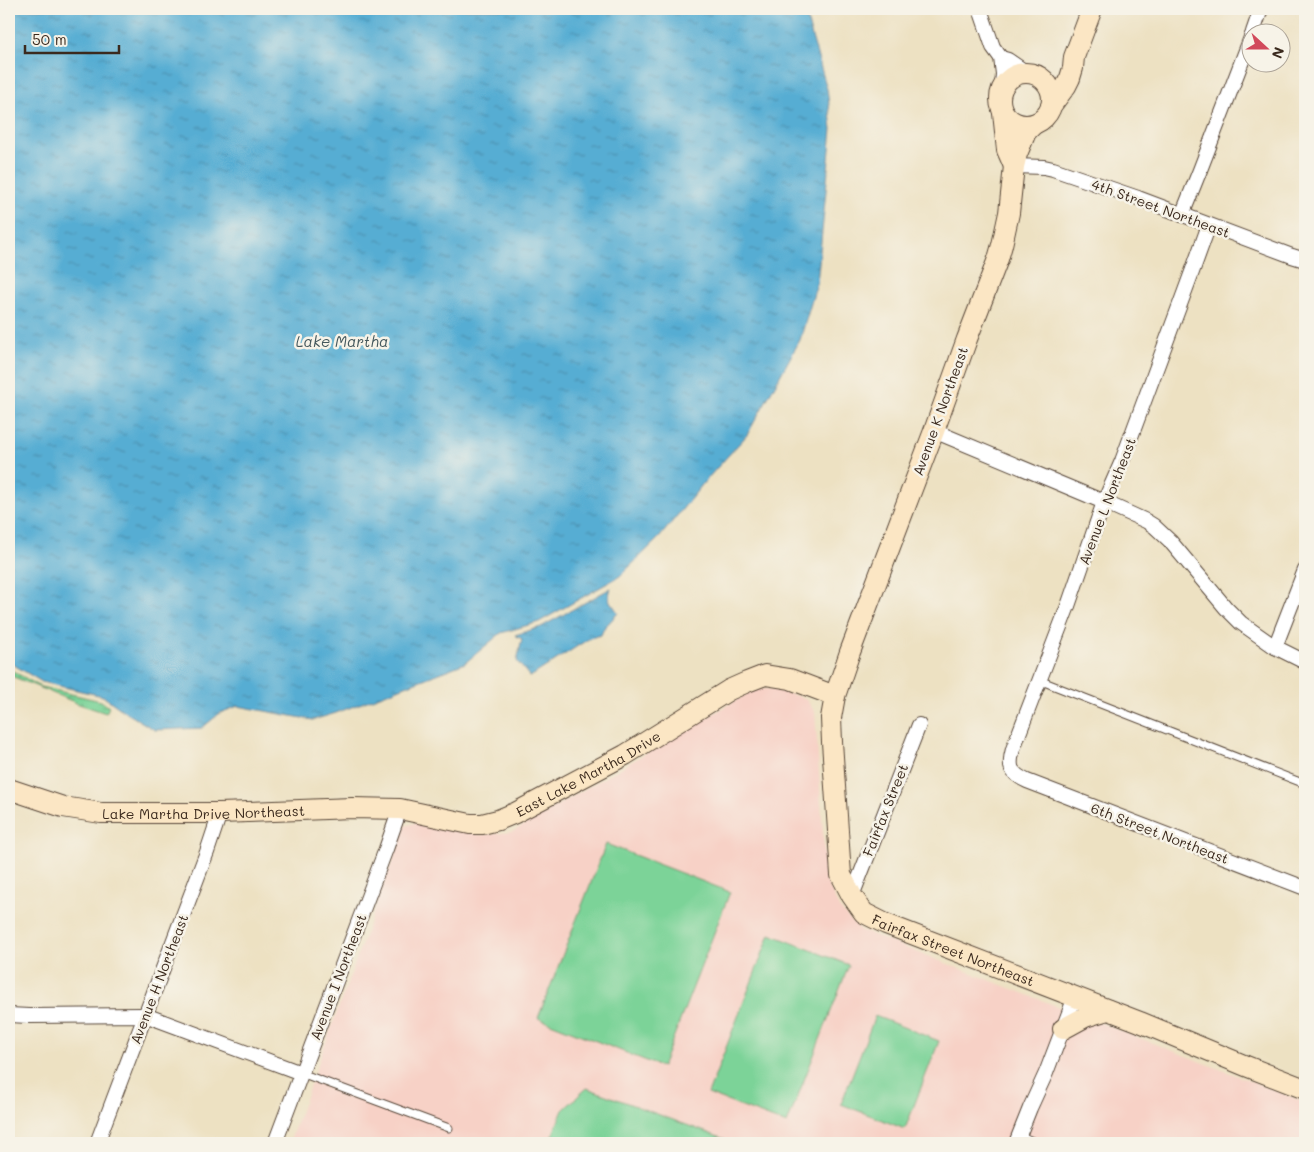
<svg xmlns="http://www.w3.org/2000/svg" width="1314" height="1152" viewBox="0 0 1314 1152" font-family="Mali,sans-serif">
<defs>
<pattern id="wetland-marsh" width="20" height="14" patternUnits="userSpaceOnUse" patternTransform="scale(1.25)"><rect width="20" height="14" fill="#7bd398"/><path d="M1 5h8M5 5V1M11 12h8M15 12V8" fill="none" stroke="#6bb583"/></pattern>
<pattern id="water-ripples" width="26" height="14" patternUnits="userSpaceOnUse" patternTransform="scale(1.25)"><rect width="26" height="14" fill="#57add3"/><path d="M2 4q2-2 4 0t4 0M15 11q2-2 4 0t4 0" fill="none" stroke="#498dab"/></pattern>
</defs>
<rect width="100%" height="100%" fill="#f7f3e8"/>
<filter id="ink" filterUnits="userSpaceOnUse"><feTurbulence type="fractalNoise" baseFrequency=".02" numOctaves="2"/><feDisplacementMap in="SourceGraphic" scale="10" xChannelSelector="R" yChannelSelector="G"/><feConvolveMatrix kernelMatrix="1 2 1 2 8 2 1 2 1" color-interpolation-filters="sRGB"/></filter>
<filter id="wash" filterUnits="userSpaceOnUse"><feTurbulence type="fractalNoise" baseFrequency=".0096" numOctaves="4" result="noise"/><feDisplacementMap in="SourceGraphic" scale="20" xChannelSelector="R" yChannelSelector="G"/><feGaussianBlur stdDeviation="1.12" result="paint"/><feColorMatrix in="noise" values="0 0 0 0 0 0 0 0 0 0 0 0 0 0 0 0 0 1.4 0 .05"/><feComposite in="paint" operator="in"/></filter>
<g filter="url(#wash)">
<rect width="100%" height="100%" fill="#ede1c2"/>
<!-- built -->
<path fill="#f7d1c6" d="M 755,689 L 773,689 L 805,698 L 815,712 L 826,879 L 839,908 L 860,930 L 1305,1102 L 1305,1143 L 289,1143 L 405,826 L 418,822 L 480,835 L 512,832 Z"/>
<!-- wetland -->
<path fill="url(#wetland-marsh)" stroke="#5b7e5b" d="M 9,669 L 41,687 L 101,701 L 109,707 L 106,713 L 79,704 L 9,675 Z"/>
<!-- pitch -->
<g fill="#7bd398" stroke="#5b7e5b">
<path d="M 606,844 L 730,892 L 662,1067 L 538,1018 Z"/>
<path d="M 770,934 L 849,965 L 787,1124 L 708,1094 Z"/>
<path d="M 875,1016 L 939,1041 L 905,1129 L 841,1104 Z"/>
<path d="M 587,1088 L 735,1143 L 549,1143 L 563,1110 Z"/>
</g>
<!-- water -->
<g fill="url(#water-ripples)" stroke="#496c78">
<path d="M 9,9 L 804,9 L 827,89 L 832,129 L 817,283 L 800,340 L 747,435 L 706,480 L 659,538 L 620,576 L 539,622 L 501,633 L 465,663 L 336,713 L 313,720 L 238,706 L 220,713 L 202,728 L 155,730 L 125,712 L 103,696 L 42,682 L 9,662 Z"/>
<path d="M 611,588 C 606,604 612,601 618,613 L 604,628 L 601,635 L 590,638 L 530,677 L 517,661 L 522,639 L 515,635 L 541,627 Z"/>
</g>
</g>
<g filter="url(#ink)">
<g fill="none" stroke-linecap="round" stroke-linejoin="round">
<defs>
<g id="lane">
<path d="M 1039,680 L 1305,784"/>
<path d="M 301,1073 L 449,1128"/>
<path d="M 1019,1135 L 1037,1143"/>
</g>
<g id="street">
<path d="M 980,9 L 993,47 L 1001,58 L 1003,74 L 1002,87"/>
<path d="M 1253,32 L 1261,9"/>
<path d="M 1001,58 L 1008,60 L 1027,73"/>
<path d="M 1014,166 L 1044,167 L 1053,169 L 1138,198 L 1292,256 L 1305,260"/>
<path d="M 1182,215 L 1200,170 L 1252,35"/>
<path d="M 1209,225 L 1192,272 L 1122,461 L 1104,502 L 1068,606 L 1013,749 C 1008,767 1010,773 1027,781 L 1305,888"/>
<path d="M 934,431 L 1104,502 L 1146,521 L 1154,526 L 1170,541 L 1226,608 L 1241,623 L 1275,647 L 1305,662"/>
<path d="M 1275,647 L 1305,570"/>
<path d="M 852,896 L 919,725"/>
<path d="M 9,1015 L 29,1016 L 145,1015 L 301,1073"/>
<path d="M 97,1143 L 207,852 L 220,813"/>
<path d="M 275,1143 L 386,849 L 400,809"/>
<path d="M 1016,1143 L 1030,1108 L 1046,1073 L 1075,997"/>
</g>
<g id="secondary">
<circle cx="1026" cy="99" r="26"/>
<path d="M 1051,106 L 1066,86 L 1070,78 L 1073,68 L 1074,57 L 1092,9"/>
<path d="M 1003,113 L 1007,150 L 1014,166"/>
<path id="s1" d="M 1033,125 L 1026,132 L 1017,154 L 1014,166 L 1009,213 L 1002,245 L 998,259 L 967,339 L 934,431 L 850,652 L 835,696 L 831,718 L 832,742 L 841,875 L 852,896 L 864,913 L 886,924 L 1140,1022 L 1246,1066 L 1305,1089"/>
<path id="s2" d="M 9,789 L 63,807 L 101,813 L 220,813 L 352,808 L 400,809 L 470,824 L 482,824 L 498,820 L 515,813 L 625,755 L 729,690 L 747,682 L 765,675 L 790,679 L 835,696"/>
<path d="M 1063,1029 L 1085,1017 L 1108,1010"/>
</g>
</defs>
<!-- lane casing -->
<use href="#lane" stroke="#564537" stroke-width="9"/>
<!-- street casing -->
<use href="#street" stroke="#564537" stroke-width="16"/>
<!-- secondary casing -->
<use href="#secondary" stroke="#564537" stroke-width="22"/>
<!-- lane -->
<use href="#lane" stroke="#fff" stroke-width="7"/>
<!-- street -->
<use href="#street" stroke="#fff" stroke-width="14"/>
<!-- secondary -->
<use href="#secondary" stroke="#fbe6c4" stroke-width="20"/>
</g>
</g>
<g text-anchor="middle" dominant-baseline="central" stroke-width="5" stroke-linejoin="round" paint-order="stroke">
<!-- street labels -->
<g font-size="14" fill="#3b2a1e" stroke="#f7f3e8">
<text transform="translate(1161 208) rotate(20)">4th Street Northeast</text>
<text transform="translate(940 411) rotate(-70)">Avenue K Northeast</text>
<text transform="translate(1107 501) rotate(-69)">Avenue L Northeast</text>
<text stroke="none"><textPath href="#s2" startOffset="596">East Lake Martha Drive</textPath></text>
<text transform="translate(885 810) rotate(-68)">Fairfax Street</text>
<text stroke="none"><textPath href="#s2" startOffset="198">Lake Martha Drive Northeast</textPath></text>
<text transform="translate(1160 833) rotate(21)">6th Street Northeast</text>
<text stroke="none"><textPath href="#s1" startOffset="928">Fairfax Street Northeast</textPath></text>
<text transform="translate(338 977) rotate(-69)">Avenue I Northeast</text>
<text transform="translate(159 979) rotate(-69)">Avenue H Northeast</text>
</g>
<!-- water labels -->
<g font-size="15" font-style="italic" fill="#45585d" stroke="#f7f3e8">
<text x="342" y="341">Lake Martha</text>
</g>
</g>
<!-- margin -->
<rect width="1314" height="1152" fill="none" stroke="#f7f3e8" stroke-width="30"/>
<!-- north arrow -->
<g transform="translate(1266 48) rotate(111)"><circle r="24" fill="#f7f3e8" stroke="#aca397"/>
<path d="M0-4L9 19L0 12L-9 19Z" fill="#d1495b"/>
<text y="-8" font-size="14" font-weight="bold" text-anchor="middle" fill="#3b2a1e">N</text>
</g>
<!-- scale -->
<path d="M25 45v8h94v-8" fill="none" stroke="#3b2a1e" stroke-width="2.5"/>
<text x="32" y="45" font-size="15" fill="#3b2a1e" stroke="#f7f3e8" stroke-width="4" paint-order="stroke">50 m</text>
</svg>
